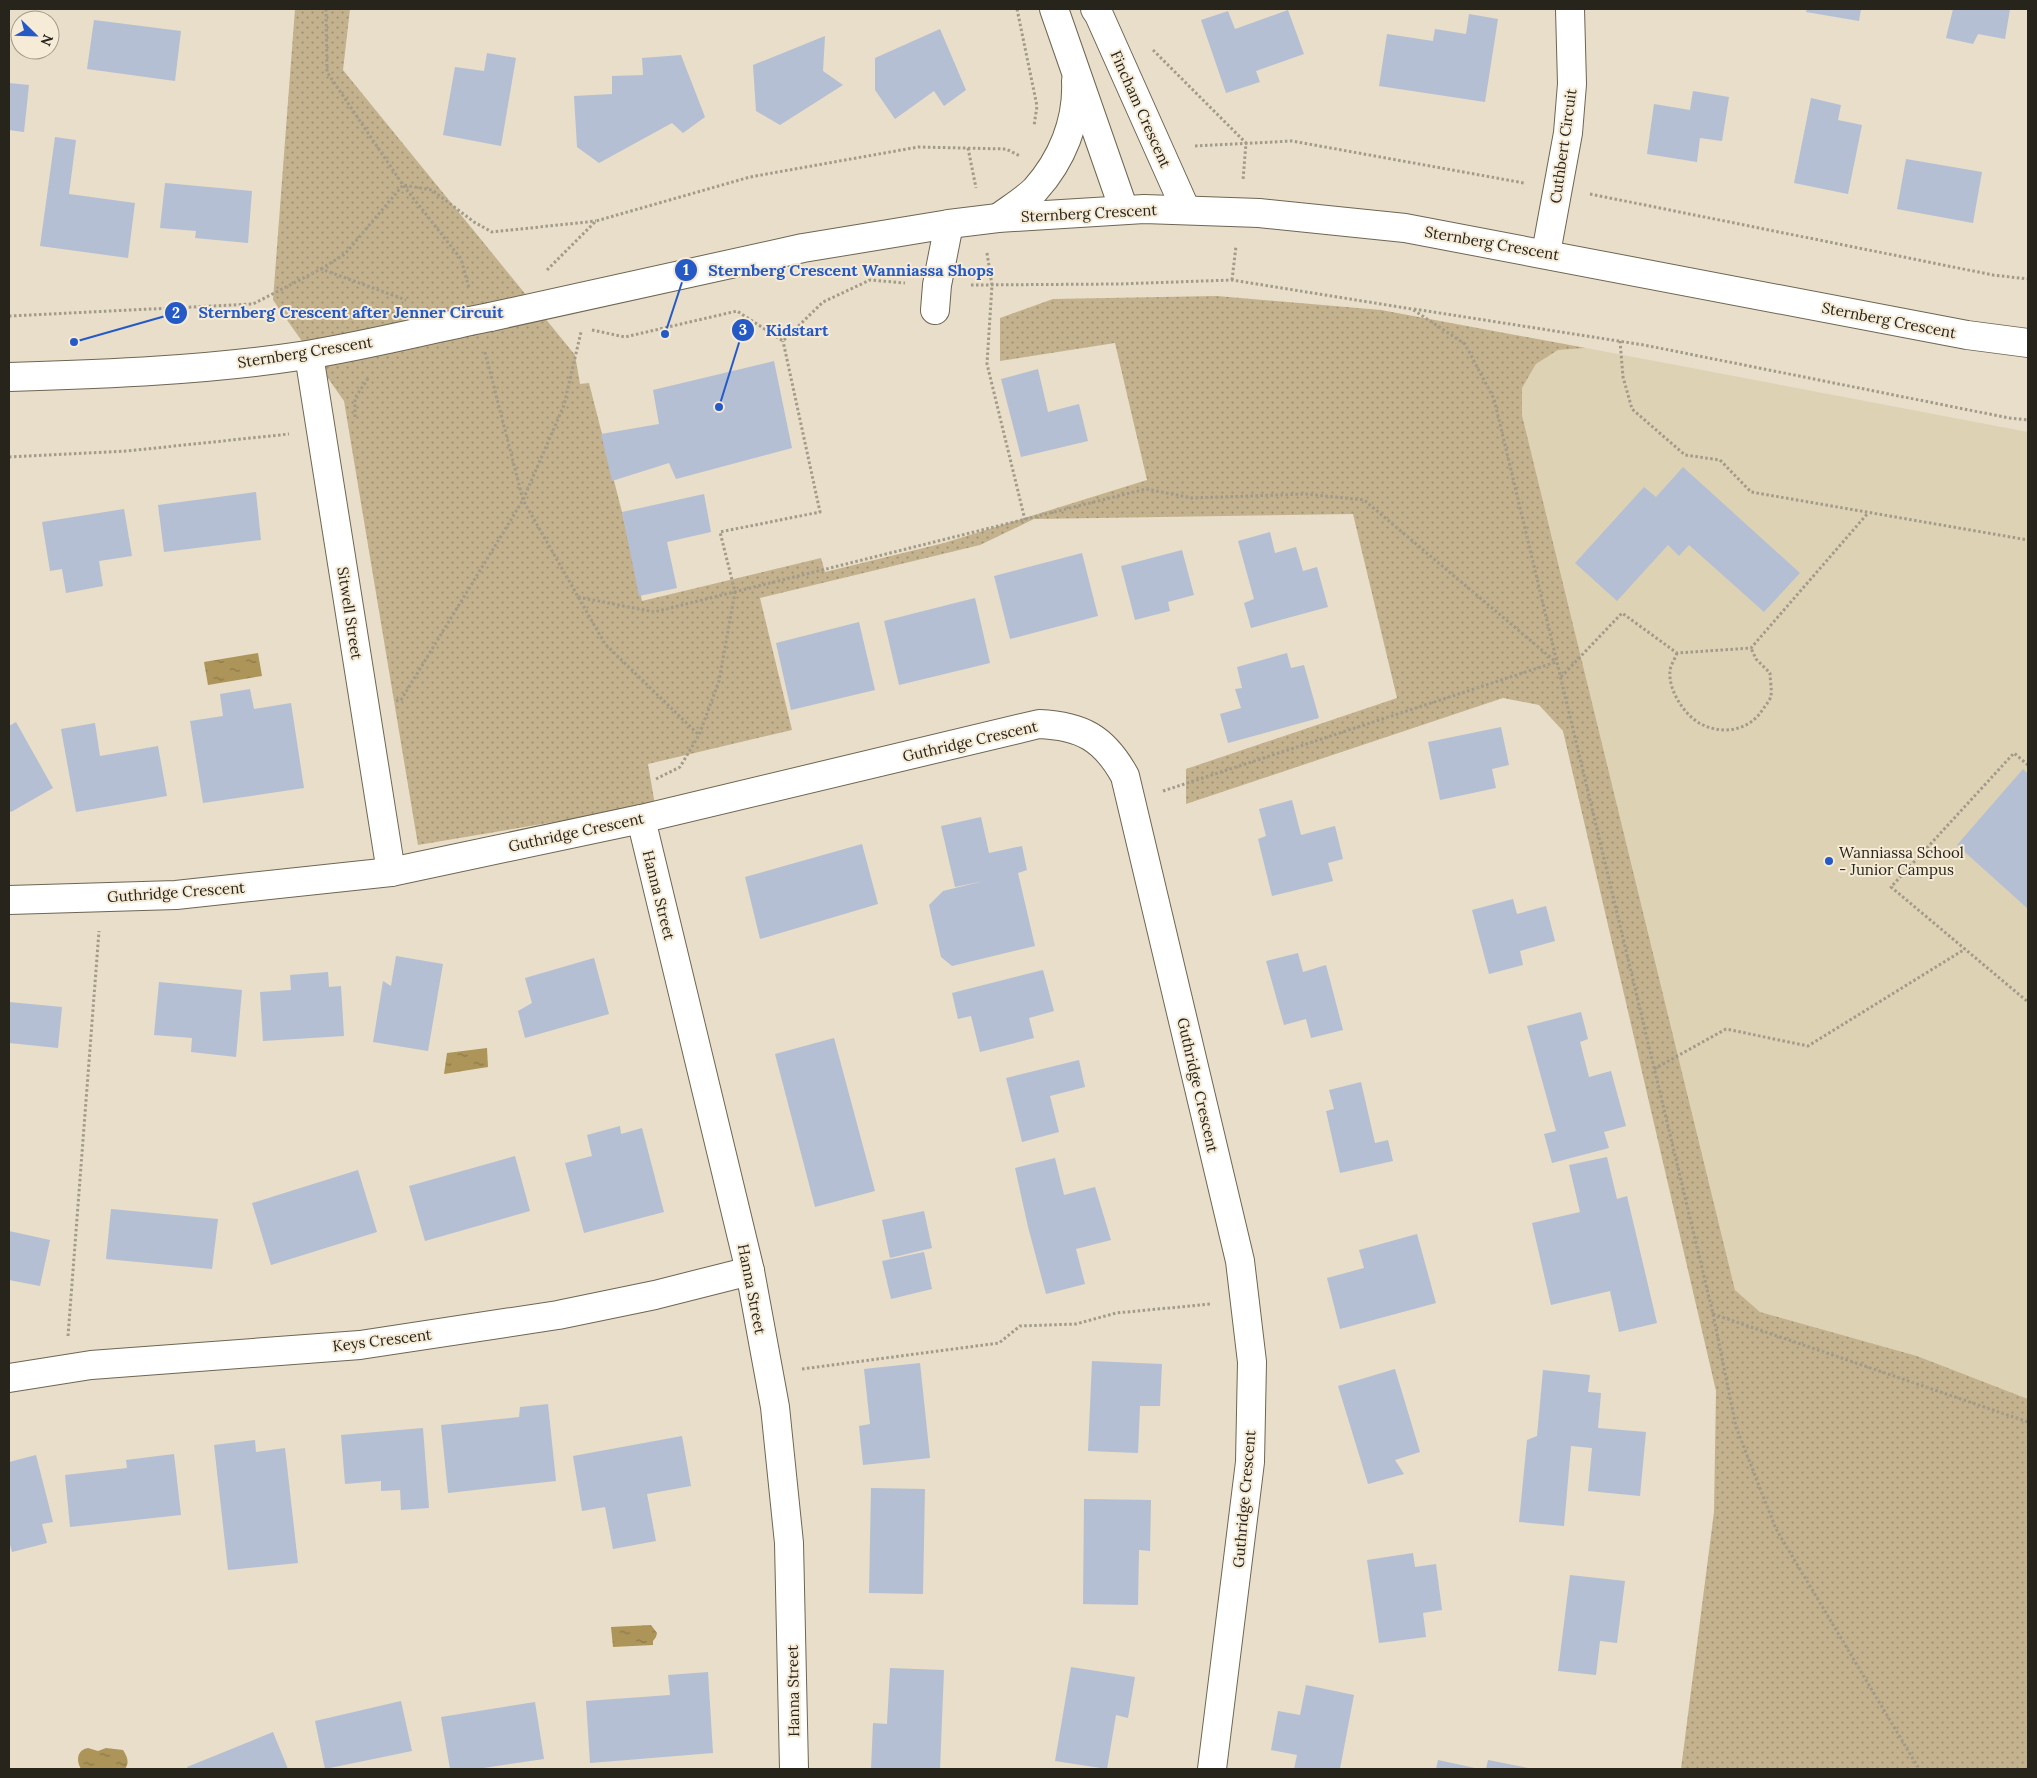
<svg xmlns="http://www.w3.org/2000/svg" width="2037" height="1778" viewBox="0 0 2037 1778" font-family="Lora,serif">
<defs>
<pattern id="park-dots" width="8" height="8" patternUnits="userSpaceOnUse" patternTransform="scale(1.25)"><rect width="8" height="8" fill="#c3b28d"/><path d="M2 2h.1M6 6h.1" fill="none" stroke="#9e9172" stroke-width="1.8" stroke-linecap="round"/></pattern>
<pattern id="water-ripples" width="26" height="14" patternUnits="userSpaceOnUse" patternTransform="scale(1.25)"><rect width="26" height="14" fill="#ad9458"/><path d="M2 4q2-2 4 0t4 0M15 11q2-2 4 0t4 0" fill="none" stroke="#8d7948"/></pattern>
</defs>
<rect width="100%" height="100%" fill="#e8dec9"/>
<!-- built -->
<path fill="#ded2b5" d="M 1586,348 L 2028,432 L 2028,1399 L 1917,1356 L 1760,1312 L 1735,1290 L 1522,415 L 1522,388 L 1536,364 L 1558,350 Z"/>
<!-- park -->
<path fill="url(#park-dots)" d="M 295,9 L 350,9 L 343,70 L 575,355 L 580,384 L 589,383 L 622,512 L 642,601 L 821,558 L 825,572 L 944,543 L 1147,480 L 1115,343 L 1000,361 L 1000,318 L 1053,299 L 1217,296 L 1381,310 L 1586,348 L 1558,350 L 1536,364 L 1522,388 L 1522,415 L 1735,1290 L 1760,1312 L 1917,1356 L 2028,1399 L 2028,1769 L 1681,1769 L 1714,1512 L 1716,1391 L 1563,731 L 1539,705 L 1503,698 L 1186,804 L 1186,769 L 1397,698 L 1353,514 L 1034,519 L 980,545 L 760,598 L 792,730 L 648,764 L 655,805 L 418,845 L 344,401 L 273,300 Z"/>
<!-- water -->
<g fill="url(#water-ripples)">
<path d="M 258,653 L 262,676 L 208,685 L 204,662 Z"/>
<path d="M 487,1048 L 488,1067 L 444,1074 L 447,1053 Z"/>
<path d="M 651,1625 L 657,1633 L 656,1637 L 653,1641 L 653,1645 L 613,1647 L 611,1627 Z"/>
<path d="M 88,1748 L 98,1751 L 106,1748 L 123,1750 C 127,1756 130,1763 125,1769 L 81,1769 C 76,1760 77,1750 88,1748 Z"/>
</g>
<!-- building -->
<g fill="#b4bfd3">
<path d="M 1807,9 L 1861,9 L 1859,21 L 1806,12 Z"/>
<path d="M 1953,9 L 2010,9 L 2005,39 L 1978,34 L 1973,44 L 1946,38 Z"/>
<path d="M 1288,10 L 1304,54 L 1256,71 L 1260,82 L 1226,93 L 1201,20 L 1228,11 L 1235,29 Z"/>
<path d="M 1469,14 L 1498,19 L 1485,102 L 1379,86 L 1387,34 L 1433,41 L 1435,29 L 1466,34 Z"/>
<path d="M 94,20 L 181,31 L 175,81 L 87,69 Z"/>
<path d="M 940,29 L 966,90 L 944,106 L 934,91 L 895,119 L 875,90 L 875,58 Z"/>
<path d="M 825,36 L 823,71 L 843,85 L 780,125 L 756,111 L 753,65 Z"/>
<path d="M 487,53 L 516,58 L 501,146 L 443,135 L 455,67 L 484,71 Z"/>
<path d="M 681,55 L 705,117 L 683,133 L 672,123 L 599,163 L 577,147 L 574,96 L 612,94 L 612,76 L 643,75 L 642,58 Z"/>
<path d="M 9,83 L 29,85 L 24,132 L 9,130 Z"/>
<path d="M 1693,91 L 1729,97 L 1722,141 L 1700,138 L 1697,162 L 1647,154 L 1654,104 L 1690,110 Z"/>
<path d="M 1811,98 L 1841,105 L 1838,120 L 1862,125 L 1848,194 L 1794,183 Z"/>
<path d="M 55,137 L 76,140 L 69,194 L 135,203 L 128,258 L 40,246 Z"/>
<path d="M 1906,159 L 1982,172 L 1973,223 L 1897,209 Z"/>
<path d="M 165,183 L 252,191 L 248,243 L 195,238 L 196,231 L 160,228 Z"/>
<path d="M 774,361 L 792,448 L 676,479 L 669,463 L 612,481 L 601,434 L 659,424 L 653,390 Z"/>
<path d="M 1038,369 L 1048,412 L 1079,404 L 1088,441 L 1021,457 L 1001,379 Z"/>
<path d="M 1683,467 L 1800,573 L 1764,612 L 1689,545 L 1679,556 L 1668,545 L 1617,601 L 1575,563 L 1644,487 L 1656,497 Z"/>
<path d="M 256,492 L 261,540 L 164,552 L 158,505 Z"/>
<path d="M 704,494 L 711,532 L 667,542 L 677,588 L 639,596 L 622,512 Z"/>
<path d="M 124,509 L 132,556 L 99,561 L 103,586 L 66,593 L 62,569 L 50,571 L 42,522 Z"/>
<path d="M 1270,532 L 1275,553 L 1296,547 L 1303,571 L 1317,567 L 1328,607 L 1251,628 L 1244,603 L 1254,599 L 1238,541 Z"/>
<path d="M 1182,550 L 1194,595 L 1168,602 L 1170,611 L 1135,620 L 1121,566 Z"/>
<path d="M 1082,553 L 1098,616 L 1010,639 L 994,576 Z"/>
<path d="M 975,598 L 990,663 L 899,685 L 884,621 Z"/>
<path d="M 859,622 L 875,690 L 791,710 L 776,643 Z"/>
<path d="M 1287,653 L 1291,668 L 1304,665 L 1319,718 L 1228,743 L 1220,714 L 1241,708 L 1235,689 L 1242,688 L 1237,667 Z"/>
<path d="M 250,689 L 254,709 L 291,703 L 304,788 L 203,803 L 190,721 L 223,716 L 220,694 Z"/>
<path d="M 16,722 L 53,788 L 11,812 L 9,810 L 9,726 Z"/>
<path d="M 95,723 L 100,756 L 158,746 L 167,796 L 76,812 L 61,729 Z"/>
<path d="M 1501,727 L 1509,765 L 1492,769 L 1496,788 L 1440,800 L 1428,742 Z"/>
<path d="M 2023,769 L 2028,774 L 2028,909 L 1957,845 Z"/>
<path d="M 1292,800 L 1301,835 L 1335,826 L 1343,859 L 1328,863 L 1333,881 L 1272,896 L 1258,839 L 1266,836 L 1259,809 Z"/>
<path d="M 981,817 L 989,853 L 1022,846 L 1027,870 L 1018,873 L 1035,946 L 952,966 L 941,957 L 929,905 L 943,891 L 984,881 L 955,887 L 941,826 Z"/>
<path d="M 862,844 L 878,904 L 760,939 L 745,877 Z"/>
<path d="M 1513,899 L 1517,914 L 1546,906 L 1555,941 L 1520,951 L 1523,965 L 1489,974 L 1472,910 Z"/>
<path d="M 1298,953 L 1303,972 L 1326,965 L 1343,1030 L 1311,1038 L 1306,1019 L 1284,1025 L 1266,961 Z"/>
<path d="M 396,956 L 443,964 L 428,1051 L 373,1042 L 383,981 L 391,986 Z"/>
<path d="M 594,958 L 609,1014 L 525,1038 L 518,1011 L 532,1003 L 525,978 Z"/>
<path d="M 1043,970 L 1054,1011 L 1029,1018 L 1034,1038 L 980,1052 L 971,1016 L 958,1019 L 952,993 Z"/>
<path d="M 328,972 L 329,987 L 341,986 L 344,1036 L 263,1041 L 260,992 L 291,990 L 290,975 Z"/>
<path d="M 159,982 L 242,990 L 236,1057 L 191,1052 L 192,1038 L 154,1035 Z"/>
<path d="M 9,1002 L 62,1007 L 58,1048 L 9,1043 Z"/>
<path d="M 1581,1012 L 1588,1039 L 1580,1042 L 1589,1077 L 1611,1071 L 1626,1126 L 1604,1132 L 1609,1148 L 1552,1163 L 1544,1134 L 1556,1131 L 1527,1026 Z"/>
<path d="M 834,1038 L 875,1191 L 815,1207 L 775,1054 Z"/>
<path d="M 1079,1060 L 1085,1087 L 1050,1096 L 1059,1132 L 1022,1142 L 1006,1078 Z"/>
<path d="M 1361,1082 L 1375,1143 L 1388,1140 L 1393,1161 L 1340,1173 L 1326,1111 L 1334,1109 L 1329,1090 Z"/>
<path d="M 620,1126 L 621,1134 L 642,1128 L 664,1212 L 584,1233 L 565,1163 L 592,1156 L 587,1135 Z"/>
<path d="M 515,1156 L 530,1211 L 425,1241 L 409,1186 Z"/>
<path d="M 1607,1157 L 1617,1199 L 1627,1196 L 1657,1323 L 1619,1332 L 1610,1291 L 1551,1305 L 1532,1223 L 1580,1212 L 1569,1165 Z"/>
<path d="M 1055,1158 L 1064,1195 L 1095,1187 L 1111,1240 L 1076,1249 L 1085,1284 L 1046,1294 L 1028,1227 L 1015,1168 Z"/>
<path d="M 358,1170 L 377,1232 L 271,1265 L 252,1203 Z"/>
<path d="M 111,1209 L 218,1219 L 212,1269 L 106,1259 Z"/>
<path d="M 924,1211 L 932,1248 L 890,1258 L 882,1220 Z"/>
<path d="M 9,1231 L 50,1240 L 40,1286 L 9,1280 Z"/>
<path d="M 1417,1234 L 1436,1303 L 1340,1329 L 1327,1278 L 1364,1268 L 1359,1250 Z"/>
<path d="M 924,1252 L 932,1289 L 891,1299 L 882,1261 Z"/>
<path d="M 1092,1361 L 1162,1364 L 1160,1406 L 1140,1406 L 1138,1453 L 1088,1451 Z"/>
<path d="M 920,1363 L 930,1458 L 863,1465 L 859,1426 L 870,1424 L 864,1369 Z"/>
<path d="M 1395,1369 L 1420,1452 L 1395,1460 L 1404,1474 L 1368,1484 L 1338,1386 Z"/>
<path d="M 1543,1370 L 1590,1375 L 1588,1392 L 1601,1393 L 1598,1428 L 1646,1432 L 1640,1496 L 1588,1491 L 1592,1448 L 1571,1446 L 1564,1526 L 1519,1522 L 1527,1440 L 1537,1436 Z"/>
<path d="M 548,1404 L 556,1481 L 448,1493 L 441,1425 L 519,1417 L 520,1407 Z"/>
<path d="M 423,1428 L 429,1508 L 401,1510 L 400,1490 L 381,1491 L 381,1481 L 345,1484 L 341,1435 Z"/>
<path d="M 682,1436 L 691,1486 L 647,1494 L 656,1541 L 613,1549 L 605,1507 L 582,1511 L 573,1456 Z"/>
<path d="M 255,1440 L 256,1452 L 285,1448 L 298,1563 L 228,1570 L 214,1445 Z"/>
<path d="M 174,1454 L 181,1515 L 70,1527 L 65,1475 L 127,1468 L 126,1460 Z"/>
<path d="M 36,1455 L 53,1522 L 42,1524 L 47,1543 L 12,1552 L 9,1541 L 9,1462 Z"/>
<path d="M 871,1488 L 925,1489 L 923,1594 L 869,1593 Z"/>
<path d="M 1084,1499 L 1151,1500 L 1150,1551 L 1139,1550 L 1138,1605 L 1083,1604 Z"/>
<path d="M 1413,1553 L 1415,1567 L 1436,1564 L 1442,1610 L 1423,1613 L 1426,1637 L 1379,1643 L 1367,1560 Z"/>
<path d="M 1570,1575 L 1625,1581 L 1617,1643 L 1600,1641 L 1596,1675 L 1558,1671 Z"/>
<path d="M 1071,1667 L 1135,1677 L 1128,1718 L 1116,1715 L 1107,1769 L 1055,1761 Z"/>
<path d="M 890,1668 L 944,1670 L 940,1769 L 871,1769 L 873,1723 L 887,1724 Z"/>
<path d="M 708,1672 L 713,1753 L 590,1763 L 586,1701 L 670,1695 L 668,1675 Z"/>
<path d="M 1306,1685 L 1354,1695 L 1340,1769 L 1294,1769 L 1297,1755 L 1271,1750 L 1278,1711 L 1300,1715 Z"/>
<path d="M 401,1701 L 412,1751 L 325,1769 L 315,1721 Z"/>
<path d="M 535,1702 L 544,1759 L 477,1769 L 450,1769 L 441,1717 Z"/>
<path d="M 273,1732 L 288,1769 L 188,1769 L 187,1767 Z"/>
<path d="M 1438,1760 L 1475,1768 L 1475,1769 L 1436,1769 Z"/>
<path d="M 1488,1760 L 1528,1768 L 1528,1769 L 1486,1769 Z"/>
</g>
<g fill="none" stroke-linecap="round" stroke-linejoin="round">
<defs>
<g id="minor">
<path d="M 1054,9 L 1124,210"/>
<path d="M 1095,9 L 1099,15 L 1186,210"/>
<path d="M 998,218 C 1010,209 1025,200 1035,190 C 1062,160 1078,121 1076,81"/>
<path d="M 1546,253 L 1568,133 L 1572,84 L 1570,9"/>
<path d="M 935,310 L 937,285 L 949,224"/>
<path d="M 490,317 L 803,248 L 949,224 L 998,218 L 1144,209 L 1259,213 L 1405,228 L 1967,335 L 2028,343"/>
<path d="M 309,355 L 391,872"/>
<path d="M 9,377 C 108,374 209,370 307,355 C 362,346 416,333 470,321"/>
<path d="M 641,819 L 750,1271 L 775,1407 L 789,1543 L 794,1769"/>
<path d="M 9,900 L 176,895 L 391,872 L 641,819 L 1039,724 C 1082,726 1104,738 1125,776 L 1240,1261 L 1252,1362 L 1250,1462 L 1212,1769"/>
<path d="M 9,1378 L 91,1365 L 360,1345 L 558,1315 L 655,1295 L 750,1271"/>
</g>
</defs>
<!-- minor casing -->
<use href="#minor" stroke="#6e6553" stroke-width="30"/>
<!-- path -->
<g stroke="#a29b8a" stroke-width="3" stroke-dasharray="2.5 2.5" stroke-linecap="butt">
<path d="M 326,9 L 327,72 L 403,185 L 461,259 L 469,288"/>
<path d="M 1017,9 L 1037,106 L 1034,126"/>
<path d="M 1153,50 L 1246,143 L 1243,180"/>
<path d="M 1195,146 L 1292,141 L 1524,183"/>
<path d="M 968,148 L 976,188"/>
<path d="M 1590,194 L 1993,275 L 2028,279"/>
<path d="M 987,253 L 992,285 L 987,364 L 1025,520"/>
<path d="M 321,269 L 345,254 L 403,185 L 432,190 L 474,222 L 492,232 L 596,221"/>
<path d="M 547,270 L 596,221 L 750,177 L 918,147 L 1006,149 L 1020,156"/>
<path d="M 1232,280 L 1236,246"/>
<path d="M 971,285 L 1118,284 L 1232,280 L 1412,309 L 1465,344 L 1494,399 L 1713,1314 L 1736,1427 L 1776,1529 L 1919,1769"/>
<path d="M 1414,309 L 1644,345 L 2009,418 L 2028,420"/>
<path d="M 9,316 L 253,304 L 321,269 L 406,300"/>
<path d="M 592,330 L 625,337 L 737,311 L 783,341 L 823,302 L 870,280 L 905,283"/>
<path d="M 1620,341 L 1623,377 L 1632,409 L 1685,455 L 1720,460 L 1751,492 L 2028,540"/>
<path d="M 485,352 L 523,500 L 605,644 L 699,735"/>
<path d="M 355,417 L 355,398 L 369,377"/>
<path d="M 9,457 L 127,451 L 289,434"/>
<path d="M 578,597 L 654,612 L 1146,489 L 1192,498 L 1306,494 L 1364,500 L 1556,662"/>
<path d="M 1677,653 C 1675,659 1670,666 1670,671 C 1668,690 1685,717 1703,725 C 1725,735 1750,730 1763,709 C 1766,705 1770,700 1771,696 C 1772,689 1770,680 1770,673 L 1756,659 L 1751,648"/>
<path d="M 1561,677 L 1622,613 L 1677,653 L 1751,648 L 1868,513"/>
<path d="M 396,701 L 401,700 L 523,500 L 564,405 L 581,332"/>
<path d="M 2028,765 L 2014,753 L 1891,887 L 2028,1002"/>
<path d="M 656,779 L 680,767 L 699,735 L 719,681 L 735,592 L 720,532 L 820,512 L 783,341"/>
<path d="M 1163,791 L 1556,662"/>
<path d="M 1654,1069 L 1726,1029 L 1808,1046 L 1965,949"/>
<path d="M 1713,1314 L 2028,1422"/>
<path d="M 68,1336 L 99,931"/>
<path d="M 802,1369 L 999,1343 L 1020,1326 L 1076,1324 L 1116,1313 L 1211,1304"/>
</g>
<!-- minor -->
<use href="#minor" stroke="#fff" stroke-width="28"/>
<defs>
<path id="minor-bridge" d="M 470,321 L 490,317"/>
</defs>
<!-- minor-bridge casing -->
<use href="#minor-bridge" stroke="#6e6553" stroke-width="30" stroke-linecap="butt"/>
<!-- minor-bridge -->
<use href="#minor-bridge" stroke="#fff" stroke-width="28"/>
</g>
<!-- markers -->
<circle fill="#2459c6" stroke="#f5ebd6" stroke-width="2" cx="1829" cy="861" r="5"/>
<g text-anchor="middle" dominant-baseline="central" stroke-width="4" stroke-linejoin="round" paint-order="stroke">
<!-- street labels -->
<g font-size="15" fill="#27241c" stroke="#f5ebd6">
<text transform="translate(1141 109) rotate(66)">Fincham Crescent</text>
<text transform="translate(1563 146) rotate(-82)">Cuthbert Circuit</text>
<text transform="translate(1089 213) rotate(-3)">Sternberg Crescent</text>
<text transform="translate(1492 243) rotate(10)">Sternberg Crescent</text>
<text transform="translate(1889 320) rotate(11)">Sternberg Crescent</text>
<text transform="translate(305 352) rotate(-9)">Sternberg Crescent</text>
<text transform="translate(350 613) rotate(81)">Sitwell Street</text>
<text transform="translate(970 741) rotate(-13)">Guthridge Crescent</text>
<text transform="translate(576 832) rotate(-12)">Guthridge Crescent</text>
<text transform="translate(176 892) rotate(-4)">Guthridge Crescent</text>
<text transform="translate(659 895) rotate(76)">Hanna Street</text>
<text transform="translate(1198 1085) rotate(77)">Guthridge Crescent</text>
<text transform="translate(752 1289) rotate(79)">Hanna Street</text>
<text transform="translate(382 1340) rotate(-7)">Keys Crescent</text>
<text transform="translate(1244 1499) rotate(-85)">Guthridge Crescent</text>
<text transform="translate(793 1691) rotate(-91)">Hanna Street</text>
</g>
<!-- poi labels -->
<g font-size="15" fill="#27241c" stroke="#f5ebd6" text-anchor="start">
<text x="1839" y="852">Wanniassa School<tspan x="1839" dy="17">- Junior Campus</tspan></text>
</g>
</g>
<!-- callouts -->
<path fill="none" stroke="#2459c6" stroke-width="2" d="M665 334L686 270M74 342L176 313M719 407L743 330"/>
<g fill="#2459c6" stroke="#f5ebd6" stroke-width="2">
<circle cx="665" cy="334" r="5"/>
<circle cx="74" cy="342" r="5"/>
<circle cx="719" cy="407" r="5"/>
<circle cx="686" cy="270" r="12"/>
<circle cx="176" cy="313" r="12"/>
<circle cx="743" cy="330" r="12"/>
</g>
<g font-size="15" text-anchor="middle" font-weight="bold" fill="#fff">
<text x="686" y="275">1</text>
<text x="176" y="318">2</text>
<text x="743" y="335">3</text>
</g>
<g font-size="16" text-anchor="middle" font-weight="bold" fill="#2459c6" stroke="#f5ebd6" stroke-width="4" stroke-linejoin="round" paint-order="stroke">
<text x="851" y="276">Sternberg Crescent Wanniassa Shops</text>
<text x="351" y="318">Sternberg Crescent after Jenner Circuit</text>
<text x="797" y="336">Kidstart</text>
</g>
<!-- border -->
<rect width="2037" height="1778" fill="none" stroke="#27241c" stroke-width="20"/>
<!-- north arrow -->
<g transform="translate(35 35) rotate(113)"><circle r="24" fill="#f5ebd6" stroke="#a39b8c"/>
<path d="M0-4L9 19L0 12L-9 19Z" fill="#2459c6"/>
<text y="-8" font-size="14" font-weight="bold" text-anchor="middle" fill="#27241c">N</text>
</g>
</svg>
